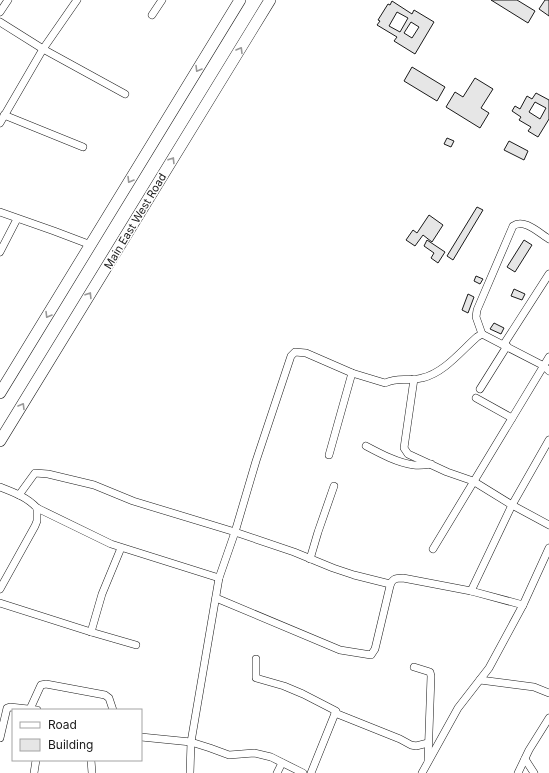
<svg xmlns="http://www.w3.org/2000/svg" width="549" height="773" viewBox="0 0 549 773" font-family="Inter,sans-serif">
<rect width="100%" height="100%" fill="#fff"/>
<!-- building -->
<g fill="#e6e6e6" stroke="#1a1a1a" fill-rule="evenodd">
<path d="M 491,0 L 517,0 L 535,11 L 528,23 Z"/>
<path d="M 545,0 L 549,0 L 549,16 L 539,9 Z"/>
<path d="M 392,1 L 412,14 L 414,10 L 434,22 L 415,54 L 394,41 L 397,37 L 377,25 L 380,21 L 378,20 L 388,4 L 390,5 ZM 397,12 L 408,18 L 400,32 L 389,26 ZM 411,22 L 419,27 L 412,38 L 404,33 Z"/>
<path d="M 412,67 L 445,87 L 437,101 L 404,81 Z"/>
<path d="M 475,78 L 493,89 L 481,108 L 489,113 L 480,128 L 446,107 L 455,92 L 463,97 Z"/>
<path d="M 536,93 L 549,100 L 549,119 L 538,137 L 528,131 L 531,127 L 519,120 L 521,117 L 512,111 L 515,106 L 520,109 L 527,96 L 532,99 ZM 535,102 L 546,108 L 540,119 L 529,112 Z"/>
<path d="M 447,138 L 454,141 L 451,147 L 444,144 Z"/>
<path d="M 509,141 L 528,151 L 524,160 L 504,150 Z"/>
<path d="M 477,207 L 483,210 L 453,260 L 447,256 Z"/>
<path d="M 429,215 L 443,225 L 432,242 L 423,235 L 415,246 L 406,240 L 413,230 L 417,233 Z"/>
<path d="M 427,240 L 445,252 L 438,263 L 431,258 L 434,253 L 424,246 Z"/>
<path d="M 524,240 L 532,245 L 515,272 L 507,267 Z"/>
<path d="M 476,276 L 483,279 L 480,284 L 474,281 Z"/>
<path d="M 514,289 L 525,294 L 522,300 L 511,296 Z"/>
<path d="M 468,294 L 474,297 L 468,313 L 462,310 Z"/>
<path d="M 494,323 L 504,328 L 501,334 L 490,329 Z"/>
</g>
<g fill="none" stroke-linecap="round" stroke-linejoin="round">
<defs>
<g id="street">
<path d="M 0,12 L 8,0"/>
<path d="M 152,15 L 162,0"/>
<path d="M 0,22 L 43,49 L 125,94"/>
<path d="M 4,115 L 83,147"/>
<path d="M 0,123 L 43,49 L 77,0"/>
<path d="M 0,212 L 54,231 L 91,245"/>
<path d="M 0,252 L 17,219"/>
<path d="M 482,334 L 476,317 L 477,310 L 513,226 C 524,218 539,233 549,239"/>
<path d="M 504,344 L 549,274"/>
<path d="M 414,379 L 404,448 L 408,454 L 447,472 L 473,481 L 512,505 L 549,525"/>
<path d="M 480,389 L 507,346"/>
<path d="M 476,398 L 512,418"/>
<path d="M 366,446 C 381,454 398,463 414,465 C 420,466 425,465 431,464"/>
<path d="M 329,455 L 352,373"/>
<path d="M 0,487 C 13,492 27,497 37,508 L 111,544 L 219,578"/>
<path d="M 19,495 L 35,473 L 48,474 L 94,485 L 133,501 L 235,532 L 294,552 L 333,568 L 354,575 L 390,584"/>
<path d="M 433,549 L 549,357"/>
<path d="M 310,559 L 318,532 L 334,486"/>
<path d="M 0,589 L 35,526 L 37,521 L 37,508"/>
<path d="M 471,591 L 512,505 L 549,440"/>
<path d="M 216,598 L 340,650 L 371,655 L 375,649 L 390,586 C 392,579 395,578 403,578 L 471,591 L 523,605"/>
<path d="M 0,603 L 91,632 L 136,645"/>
<path d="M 91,632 L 102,594 L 121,548"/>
<path d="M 256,659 L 256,678 L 284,686 L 303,694 L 336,711 L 311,773"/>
<path d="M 414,667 L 430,672 L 431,676 L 428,760"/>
<path d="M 480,680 L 534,687 L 549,693"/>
<path d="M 30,709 L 41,685 L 46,684 L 105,695 L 109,698 L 113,710"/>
<path d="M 335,713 L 400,739 L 411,745 L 416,746 L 428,743"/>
<path d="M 141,737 L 191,742 L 210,748 L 229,755 L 254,753 L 271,757 L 303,773"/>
<path d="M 0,738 L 7,708 L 10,707 L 37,710"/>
<path d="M 525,759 L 534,773"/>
<path d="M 91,760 L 92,773"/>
<path d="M 34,773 L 36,760"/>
<path d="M 190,773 L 191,742 L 219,578 L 235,532 L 256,461 L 291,356 L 295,352 L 306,353 L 352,373 L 385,383 C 400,376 408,382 422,378 C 444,373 461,351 477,337 L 482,334 L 544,366 L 549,371"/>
<path d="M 277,773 L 282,763"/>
<path d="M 422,773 L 458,708 L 489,668 L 523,605 L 549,548"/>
<path d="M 518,773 L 529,750 L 549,718"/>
</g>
<g id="primary">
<path d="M 0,393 L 240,0"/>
<path d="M 0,441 L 270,0"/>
</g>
</defs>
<!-- street casing -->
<use href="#street" stroke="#1a1a1a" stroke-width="8"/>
<!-- primary casing -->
<use href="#primary" stroke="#1a1a1a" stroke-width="12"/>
<!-- street -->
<use href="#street" stroke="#fff" stroke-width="7"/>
<!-- primary -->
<use href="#primary" stroke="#fff" stroke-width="11"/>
</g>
<!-- one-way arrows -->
<defs><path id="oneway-chevron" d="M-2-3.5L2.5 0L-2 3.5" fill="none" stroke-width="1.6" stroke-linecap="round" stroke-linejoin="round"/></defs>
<g stroke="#989898">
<use href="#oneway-chevron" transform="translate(240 50) rotate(-59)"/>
<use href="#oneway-chevron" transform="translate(198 69) rotate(121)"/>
<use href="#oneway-chevron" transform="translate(172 160) rotate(-58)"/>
<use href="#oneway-chevron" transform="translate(130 180) rotate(121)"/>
<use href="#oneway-chevron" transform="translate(89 295) rotate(-58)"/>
<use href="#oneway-chevron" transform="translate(48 315) rotate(121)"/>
<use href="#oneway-chevron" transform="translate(22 406) rotate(-59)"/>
</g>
<g text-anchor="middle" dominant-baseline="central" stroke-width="3" stroke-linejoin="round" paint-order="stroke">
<!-- street labels -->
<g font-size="11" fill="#1a1a1a" stroke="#fff">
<text transform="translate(135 221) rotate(-59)">Main East West Road</text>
</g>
</g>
<!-- legend -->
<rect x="12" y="709" width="130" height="52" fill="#ffffff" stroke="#a3a3a3"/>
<rect x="20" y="722" width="20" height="6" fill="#ffffff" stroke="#a3a3a3"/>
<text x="48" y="729" font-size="12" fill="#1a1a1a">Road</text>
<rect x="20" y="739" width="20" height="12" fill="#e6e6e6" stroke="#a3a3a3"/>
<text x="48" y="749" font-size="12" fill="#1a1a1a">Building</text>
</svg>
